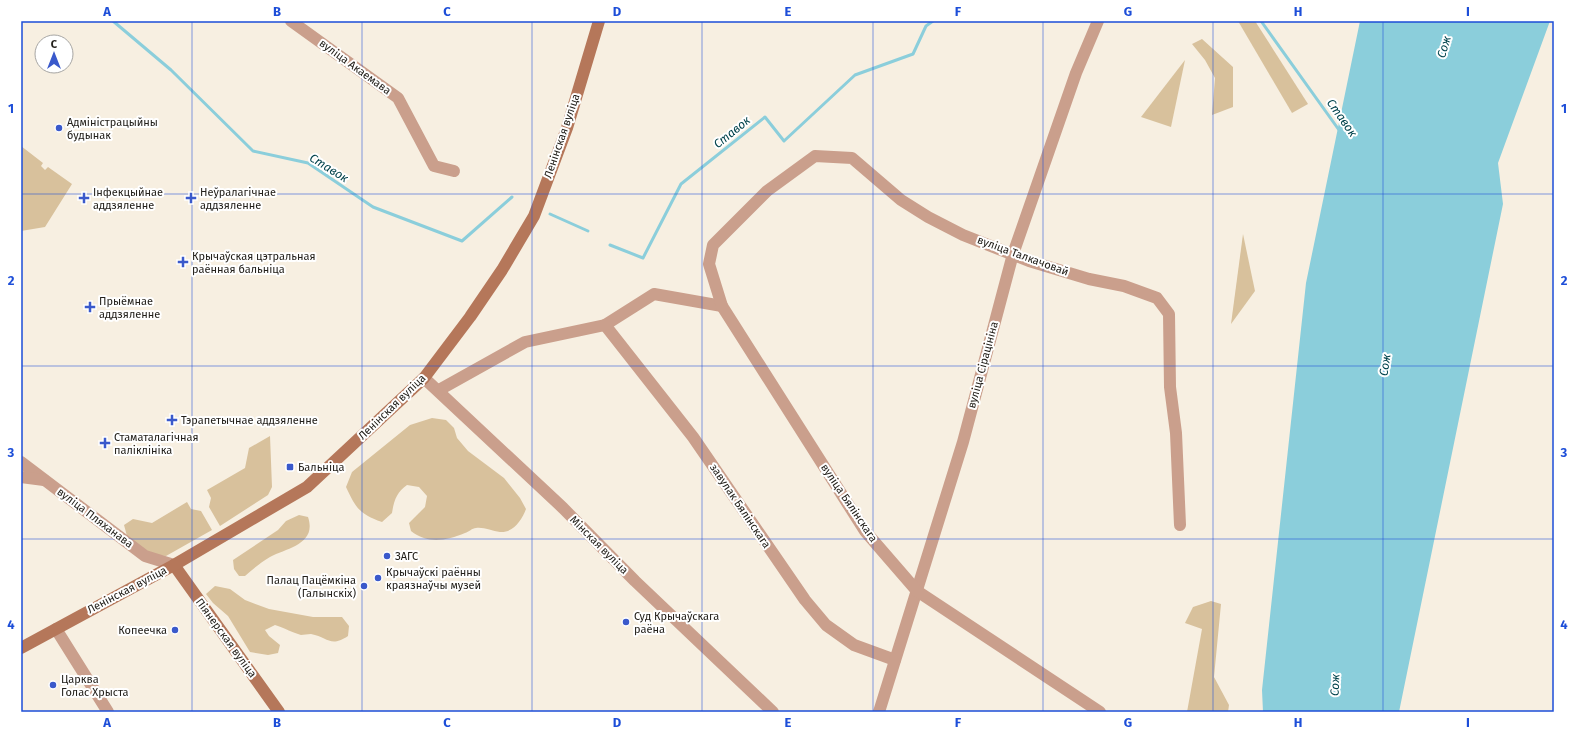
<svg xmlns="http://www.w3.org/2000/svg" width="1575" height="733" viewBox="0 0 1575 733" font-family="'Fira Sans',sans-serif">
<rect width="100%" height="100%" fill="#f7efe1"/>
<!-- green -->
<g fill="#d8c19c">
<path d="M 1238,21 L 1255,21 L 1308,104 L 1292,113 Z"/>
<path d="M 1202,39 L 1233,67 L 1233,107 L 1212,115 L 1215,78 L 1205,60 L 1192,44 Z"/>
<path d="M 1185,60 L 1171,127 L 1141,117 Z"/>
<path d="M 21,146 L 43,163 L 41,166 L 45,170 L 48,167 L 72,184 L 45,227 L 21,231 Z"/>
<path d="M 1243,234 L 1255,291 L 1231,324 Z"/>
<path d="M 432,418 L 446,420 L 454,428 L 457,438 L 468,451 L 504,478 L 520,498 L 526,509 C 522,520 513,533 500,532 C 492,531 484,527 476,528 C 472,528 469,532 465,533 C 446,541 427,544 411,531 L 409,523 L 425,507 L 427,496 L 419,487 L 407,485 C 397,492 394,500 392,513 L 382,522 C 359,514 356,508 346,487 L 352,472 L 410,425 Z"/>
<path d="M 270,436 L 272,487 L 268,495 L 220,526 L 209,507 L 211,498 L 207,490 L 245,468 L 249,448 Z"/>
<path d="M 187,502 L 191,509 L 201,511 L 212,530 L 166,556 L 151,555 L 127,536 L 124,525 L 133,519 L 152,523 Z"/>
<path d="M 299,515 L 308,517 C 317,544 288,548 270,557 C 260,563 253,569 245,576 L 239,576 L 234,569 L 233,560 L 278,530 L 286,521 Z"/>
<path d="M 215,586 L 230,589 L 245,600 L 269,609 L 313,617 L 342,617 L 349,626 L 348,636 C 330,648 328,637 311,634 C 307,634 304,635 301,635 C 296,634 282,627 275,625 L 265,630 L 269,636 L 280,645 L 278,653 L 268,655 L 250,652 L 228,616 L 213,603 L 206,594 Z"/>
<path d="M 1211,601 L 1221,604 L 1214,677 L 1229,705 L 1228,712 L 1187,712 L 1202,629 L 1185,623 L 1193,607 Z"/>
</g>
<!-- water -->
<path fill="#8bcedb" d="M 1360,21 L 1550,21 L 1498,163 L 1503,204 L 1399,712 L 1263,712 L 1262,690 L 1306,283 Z"/>
<g fill="none" stroke-linecap="round" stroke-linejoin="round">
<!-- stream -->
<g stroke="#8bcedb" stroke-width="3">
<path d="M 113,21 L 171,70 L 253,151 L 308,163 L 373,207 L 462,241 L 512,197"/>
<path d="M 1261,21 L 1339,130"/>
<path d="M 550,214 L 588,231"/>
<path d="M 610,245 L 643,258 L 681,184 L 765,117 L 784,141 L 855,75 L 913,54 L 926,26 L 933,21"/>
</g>
<!-- street -->
<g stroke="#ca9f8c" stroke-width="12">
<path d="M 291,21 L 398,98 L 434,166 L 454,171"/>
<path d="M 605,325 L 693,437 L 805,600 L 826,625 L 854,645 L 895,660"/>
<path d="M 424,378 L 563,508 L 635,581 L 773,712"/>
<path d="M 439,390 L 525,342 L 605,325 L 654,294 L 722,306"/>
<path d="M 21,462 L 145,556 L 174,565"/>
<path d="M 21,477 L 44,480"/>
<path d="M 56,629 L 108,712"/>
<path d="M 879,712 L 963,442 L 1013,254 L 1076,73 L 1098,21"/>
<path d="M 1100,712 L 917,591 L 865,531 L 722,306 L 709,264 L 713,245 L 767,191 L 815,156 L 852,158 L 901,200 L 928,217 L 963,235 L 1029,261 L 1089,279 L 1124,286 L 1157,298 L 1169,314 L 1170,387 L 1176,433 L 1180,525"/>
</g>
<!-- secondary -->
<g stroke="#b5775a" stroke-width="12">
<path d="M 174,565 L 279,712"/>
<path d="M 21,648 L 174,565 L 307,487 L 424,378 L 470,317 L 502,270 L 534,216 L 567,128 L 599,21"/>
</g>
</g>
<!-- grid -->
<path fill="none" stroke="#1d4ed8" stroke-width="1" stroke-opacity="0.55" d="M 192,21 L 192,712M 362,21 L 362,712M 532,21 L 532,712M 702,21 L 702,712M 873,21 L 873,712M 1043,21 L 1043,712M 1213,21 L 1213,712M 1383,21 L 1383,712M 21,194 L 1554,194M 21,366 L 1554,366M 21,539 L 1554,539"/>
<!-- markers -->
<g fill="#3a59cb" stroke="#fff" stroke-width="1.5">
<circle cx="59" cy="128" r="4"/>
<path d="M82 192h4v4h4v4h-4v4h-4v-4h-4v-4h4z"/>
<path d="M189 192h4v4h4v4h-4v4h-4v-4h-4v-4h4z"/>
<path d="M181 256h4v4h4v4h-4v4h-4v-4h-4v-4h4z"/>
<path d="M88 301h4v4h4v4h-4v4h-4v-4h-4v-4h4z"/>
<path d="M170 414h4v4h4v4h-4v4h-4v-4h-4v-4h4z"/>
<path d="M103 437h4v4h4v4h-4v4h-4v-4h-4v-4h4z"/>
<rect x="286" y="463" width="8" height="8" rx="2"/>
<circle cx="387" cy="556" r="4"/>
<circle cx="378" cy="578" r="4"/>
<circle cx="364" cy="586" r="4"/>
<circle cx="626" cy="622" r="4"/>
<circle cx="175" cy="630" r="4"/>
<circle cx="53" cy="685" r="4"/>
</g>
<g text-anchor="middle" dominant-baseline="central" stroke-width="4" stroke-linejoin="round" paint-order="stroke">
<!-- street labels -->
<g font-size="11" fill="#23201b" stroke="#fff">
<text transform="translate(355 67) rotate(36)">вуліца Акаемава</text>
<text transform="translate(562 136) rotate(-71)">Ленінская вуліца</text>
<text transform="translate(1023 256) rotate(20)">вуліца Талкачовай</text>
<text transform="translate(983 365) rotate(-75)">вуліца Сірацініна</text>
<text transform="translate(392 407) rotate(-44)">Ленінская вуліца</text>
<text transform="translate(849 503) rotate(56)">вуліца Бялінскага</text>
<text transform="translate(740 506) rotate(56)">завулак Бялінскага</text>
<text transform="translate(95 518) rotate(37)">вуліца Пляханава</text>
<text transform="translate(599 545) rotate(45)">Мінская вуліца</text>
<text transform="translate(127 590) rotate(-28)">Ленінская вуліца</text>
<text transform="translate(226 638) rotate(54)">Піянерская вуліца</text>
</g>
<!-- poi labels -->
<g font-size="11" fill="#23201b" stroke="#fff" text-anchor="start">
<text x="67" y="122">Адміністрацыйны<tspan x="67" dy="13">будынак</tspan></text>
<text x="93" y="192">Інфекцыйнае<tspan x="93" dy="13">аддзяленне</tspan></text>
<text x="200" y="192">Неўралагічнае<tspan x="200" dy="13">аддзяленне</tspan></text>
<text x="192" y="256">Крычаўская цэтральная<tspan x="192" dy="13">раённая бальніца</tspan></text>
<text x="99" y="301">Прыёмнае<tspan x="99" dy="13">аддзяленне</tspan></text>
<text x="181" y="420">Тэрапетычнае аддзяленне</text>
<text x="114" y="437">Стаматалагічная<tspan x="114" dy="13">паліклініка</tspan></text>
<text x="298" y="467">Бальніца</text>
<text x="395" y="556">ЗАГС</text>
<text x="386" y="572">Крычаўскі раённы<tspan x="386" dy="13">краязнаўчы музей</tspan></text>
<text x="356" y="580" text-anchor="end">Палац Пацёмкіна<tspan x="356" dy="13">(Галынскіх)</tspan></text>
<text x="634" y="616">Суд Крычаўскага<tspan x="634" dy="13">раёна</tspan></text>
<text x="167" y="630" text-anchor="end">Копеечка</text>
<text x="61" y="679">Царква<tspan x="61" dy="13">Голас Хрыста</tspan></text>
</g>
<!-- water labels -->
<g font-size="12" font-style="italic" fill="#00424b" stroke="#fff">
<text transform="translate(1444 47) rotate(-74)">Сож</text>
<text transform="translate(1342 118) rotate(55)">Ставок</text>
<text transform="translate(732 132) rotate(-39)">Ставок</text>
<text transform="translate(329 168) rotate(32)">Ставок</text>
<text transform="translate(1385 365) rotate(-81)">Сож</text>
<text transform="translate(1335 685) rotate(-87)">Сож</text>
</g>
</g>
<!-- border -->
<rect width="1575" height="733" fill="none" stroke="#ffffff" stroke-width="44"/>
<!-- north arrow -->
<g transform="translate(54 54)"><circle r="19" fill="#ffffff" stroke="#a7a6a4"/>
<path d="M0-3L7 15L0 10L-7 15Z" fill="#3a59cb"/>
<text y="-6" font-size="11" font-weight="bold" text-anchor="middle" fill="#23201b">С</text>
</g>
<rect x="22" y="22" width="1531" height="689" fill="none" stroke="#1d4ed8" stroke-width="1.5"/>
<g font-size="13" text-anchor="middle" font-weight="bold" fill="#1d4ed8">
<text x="107" y="16">A</text>
<text x="277" y="16">B</text>
<text x="447" y="16">C</text>
<text x="617" y="16">D</text>
<text x="788" y="16">E</text>
<text x="958" y="16">F</text>
<text x="1128" y="16">G</text>
<text x="1298" y="16">H</text>
<text x="1468" y="16">I</text>
<text x="11" y="113">1</text>
<text x="1564" y="113">1</text>
<text x="11" y="285">2</text>
<text x="1564" y="285">2</text>
<text x="11" y="457">3</text>
<text x="1564" y="457">3</text>
<text x="11" y="629">4</text>
<text x="1564" y="629">4</text>
<text x="107" y="727">A</text>
<text x="277" y="727">B</text>
<text x="447" y="727">C</text>
<text x="617" y="727">D</text>
<text x="788" y="727">E</text>
<text x="958" y="727">F</text>
<text x="1128" y="727">G</text>
<text x="1298" y="727">H</text>
<text x="1468" y="727">I</text>
</g>
</svg>
